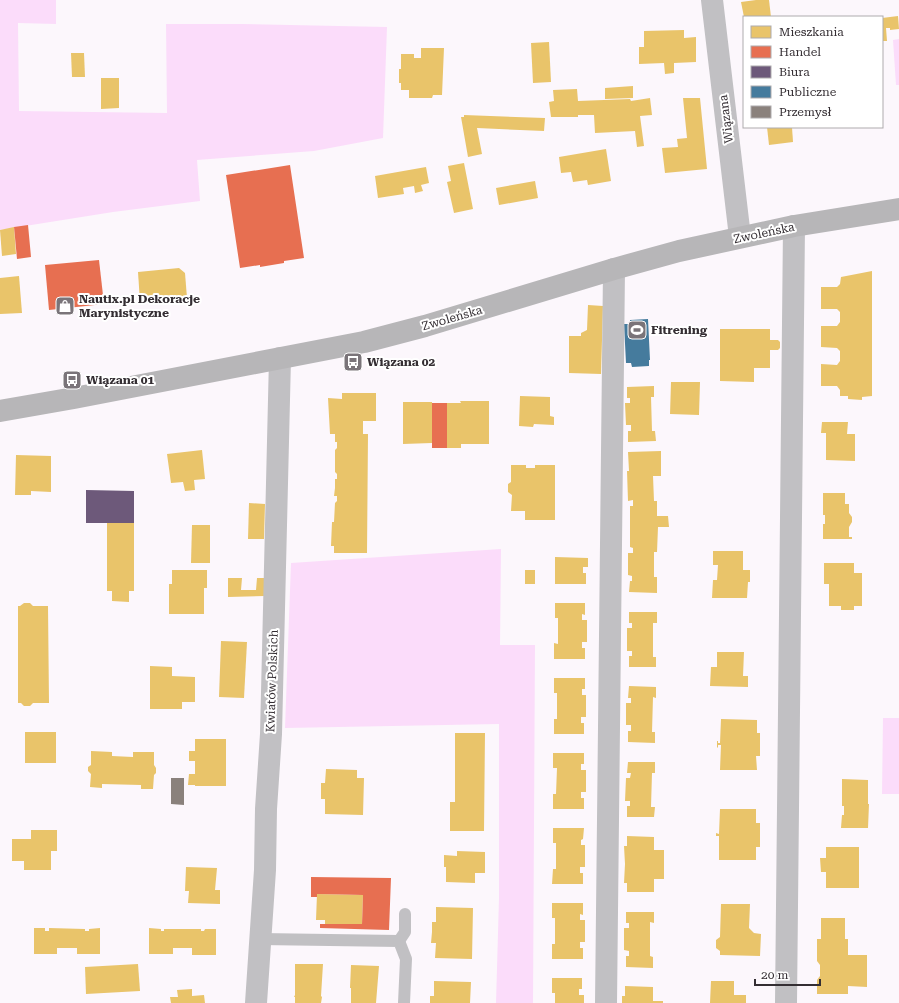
<svg xmlns="http://www.w3.org/2000/svg" width="899" height="1003" viewBox="0 0 899 1003" font-family="'Roboto Serif',serif">
<rect width="100%" height="100%" fill="#fcf7fc"/>
<!-- green -->
<g fill="#fbdcfa">
<path d="M 0,0 L 56,0 L 56,24 L 18,23 L 19,111 L 167,113 L 166,24 L 242,24 L 387,27 L 383,138 L 314,151 L 197,160 L 200,201 L 113,212 L 0,230 Z"/>
<path d="M 899,39 L 899,85 L 896,85 L 893,40 Z"/>
<path d="M 501,549 L 500,645 L 535,645 L 533,1003 L 496,1003 L 499,898 L 499,724 L 285,728 L 291,563 Z"/>
<path d="M 883,718 L 899,718 L 899,794 L 882,794 Z"/>
</g>
<!-- homes -->
<g fill="#e9c46a">
<path d="M 756,0 L 769,0 L 771,17 L 744,17 L 741,2 Z"/>
<path d="M 898,16 L 899,29 L 890,30 L 890,28 L 886,28 L 887,41 L 882,41 L 882,18 Z"/>
<path d="M 684,30 L 684,38 L 696,37 L 696,62 L 674,63 L 674,73 L 665,74 L 664,63 L 639,64 L 639,47 L 644,47 L 644,31 Z"/>
<path d="M 549,42 L 551,82 L 533,83 L 531,43 Z"/>
<path d="M 421,48 L 444,48 L 442,95 L 433,95 L 432,98 L 409,98 L 409,90 L 401,90 L 401,83 L 399,83 L 399,69 L 401,69 L 401,54 L 414,54 L 414,58 L 421,58 Z"/>
<path d="M 71,53 L 84,53 L 85,77 L 72,77 Z"/>
<path d="M 101,78 L 119,78 L 119,108 L 101,109 Z"/>
<path d="M 633,86 L 633,98 L 605,99 L 605,88 Z"/>
<path d="M 577,89 L 578,101 L 630,99 L 631,101 L 650,98 L 652,115 L 640,116 L 644,146 L 637,147 L 635,131 L 595,133 L 594,115 L 578,115 L 578,117 L 551,117 L 549,102 L 554,101 L 553,90 Z"/>
<path d="M 683,98 L 700,98 L 707,169 L 665,173 L 662,148 L 678,147 L 677,139 L 687,138 Z"/>
<path d="M 464,115 L 545,118 L 544,131 L 477,128 L 482,154 L 468,157 L 461,117 L 464,117 Z"/>
<path d="M 767,127 L 792,127 L 793,142 L 769,145 Z"/>
<path d="M 606,149 L 611,181 L 588,185 L 587,180 L 573,182 L 571,172 L 561,173 L 559,157 Z"/>
<path d="M 464,163 L 473,209 L 454,213 L 447,182 L 451,181 L 448,166 Z"/>
<path d="M 426,167 L 429,183 L 421,185 L 423,191 L 415,193 L 414,186 L 403,188 L 404,194 L 378,198 L 375,176 Z"/>
<path d="M 535,181 L 538,198 L 499,205 L 496,188 Z"/>
<path d="M 14,227 L 16,254 L 2,256 L 0,230 Z"/>
<path d="M 179,268 L 185,273 L 187,298 L 140,302 L 138,272 Z"/>
<path d="M 872,271 L 872,396 L 862,397 L 862,400 L 848,399 L 848,396 L 840,396 L 840,390 L 837,386 L 821,386 L 821,364 L 837,365 L 840,361 L 840,351 L 837,348 L 821,347 L 821,326 L 837,326 L 840,322 L 840,312 L 837,309 L 821,309 L 821,287 L 837,287 L 840,284 L 841,277 Z"/>
<path d="M 19,276 L 22,313 L 0,314 L 0,278 Z"/>
<path d="M 588,305 L 603,306 L 601,374 L 569,373 L 569,336 L 581,336 L 581,333 L 587,330 Z"/>
<path d="M 720,329 L 770,329 L 770,340 L 778,340 L 780,342 L 780,348 L 778,350 L 770,350 L 770,368 L 754,368 L 754,382 L 720,381 Z"/>
<path d="M 671,382 L 700,382 L 699,415 L 670,414 Z"/>
<path d="M 654,386 L 654,397 L 651,397 L 652,431 L 655,431 L 656,441 L 628,442 L 628,431 L 631,431 L 631,425 L 626,425 L 625,403 L 630,403 L 630,398 L 627,398 L 627,387 Z"/>
<path d="M 342,393 L 376,393 L 376,421 L 363,421 L 363,434 L 368,434 L 367,553 L 334,553 L 334,546 L 331,546 L 332,522 L 334,522 L 335,503 L 337,501 L 337,496 L 334,496 L 335,488 L 335,479 L 337,479 L 337,474 L 335,472 L 335,450 L 337,448 L 337,442 L 335,442 L 335,434 L 330,434 L 328,398 L 342,399 Z"/>
<path d="M 520,396 L 550,397 L 550,416 L 554,417 L 554,425 L 534,424 L 533,427 L 519,426 Z"/>
<path d="M 460,401 L 489,401 L 489,444 L 461,444 L 461,448 L 447,448 L 447,403 L 461,403 Z"/>
<path d="M 403,402 L 432,402 L 432,443 L 403,444 Z"/>
<path d="M 822,422 L 848,422 L 847,434 L 855,434 L 855,461 L 826,460 L 826,433 L 821,433 Z"/>
<path d="M 202,450 L 205,479 L 194,480 L 195,490 L 185,491 L 183,482 L 171,483 L 167,454 Z"/>
<path d="M 661,451 L 661,476 L 653,476 L 654,501 L 657,501 L 657,516 L 668,516 L 669,527 L 658,527 L 657,552 L 654,552 L 654,577 L 657,577 L 657,593 L 629,592 L 630,581 L 632,581 L 632,576 L 628,575 L 628,553 L 633,553 L 633,548 L 630,547 L 630,506 L 633,506 L 633,500 L 628,501 L 627,471 L 629,471 L 628,452 Z"/>
<path d="M 16,455 L 51,456 L 51,492 L 31,491 L 31,495 L 15,495 Z"/>
<path d="M 511,465 L 526,465 L 526,468 L 535,468 L 535,465 L 555,465 L 555,520 L 525,520 L 525,511 L 511,511 L 512,495 L 508,492 L 508,484 L 511,482 Z"/>
<path d="M 823,493 L 845,493 L 845,504 L 849,504 L 849,513 L 852,517 L 852,522 L 849,527 L 849,537 L 852,537 L 852,539 L 823,539 L 823,524 L 825,524 L 825,515 L 823,515 Z"/>
<path d="M 249,503 L 265,504 L 264,539 L 248,539 Z"/>
<path d="M 107,523 L 134,523 L 134,591 L 129,591 L 129,602 L 112,601 L 112,591 L 107,591 Z"/>
<path d="M 192,525 L 210,525 L 210,563 L 191,563 Z"/>
<path d="M 713,551 L 743,551 L 743,570 L 750,570 L 750,582 L 748,582 L 747,598 L 712,598 L 713,580 L 717,580 L 718,565 L 713,565 Z"/>
<path d="M 555,557 L 588,558 L 588,567 L 583,567 L 583,573 L 586,573 L 586,584 L 555,584 Z"/>
<path d="M 824,563 L 854,563 L 854,573 L 862,573 L 862,606 L 854,606 L 854,610 L 841,610 L 841,606 L 829,606 L 829,584 L 824,584 Z"/>
<path d="M 172,570 L 207,570 L 207,588 L 204,588 L 204,614 L 169,614 L 169,584 L 172,584 Z"/>
<rect x="525" y="570" width="10" height="14"/>
<path d="M 228,578 L 242,578 L 241,590 L 256,590 L 257,578 L 266,578 L 265,596 L 228,597 Z"/>
<path d="M 24,603 L 30,603 L 33,606 L 48,606 L 49,703 L 33,703 L 30,706 L 24,706 L 21,703 L 18,703 L 18,606 L 20,606 Z"/>
<path d="M 555,603 L 585,603 L 585,615 L 582,614 L 582,620 L 587,620 L 587,642 L 582,642 L 582,648 L 585,648 L 585,659 L 554,659 L 554,643 L 558,644 L 558,618 L 555,618 Z"/>
<path d="M 629,612 L 657,612 L 657,623 L 653,623 L 653,657 L 656,657 L 656,667 L 629,667 L 629,656 L 632,656 L 632,651 L 627,651 L 627,628 L 632,628 L 632,623 L 629,623 Z"/>
<path d="M 221,641 L 247,642 L 244,698 L 219,697 Z"/>
<path d="M 717,652 L 744,652 L 743,676 L 748,676 L 748,687 L 710,686 L 711,667 L 717,667 Z"/>
<path d="M 150,666 L 172,667 L 172,676 L 195,677 L 195,702 L 182,702 L 182,709 L 150,709 Z"/>
<path d="M 554,678 L 585,678 L 585,689 L 582,689 L 582,695 L 586,695 L 586,717 L 581,717 L 581,723 L 584,723 L 584,734 L 554,734 L 554,719 L 557,719 L 557,693 L 554,693 Z"/>
<path d="M 629,686 L 656,687 L 656,698 L 653,697 L 652,732 L 655,732 L 655,743 L 628,742 L 628,731 L 631,731 L 631,725 L 626,725 L 626,703 L 631,703 L 631,698 L 628,698 Z"/>
<path d="M 721,719 L 757,720 L 757,733 L 760,733 L 760,756 L 756,756 L 757,770 L 720,770 L 721,745 L 718,745 L 718,748 L 717,747 L 717,741 L 718,741 L 718,743 L 720,743 Z"/>
<rect x="25" y="732" width="31" height="31"/>
<path d="M 455,733 L 485,733 L 484,831 L 450,831 L 450,802 L 455,802 Z"/>
<path d="M 195,739 L 226,739 L 226,786 L 195,786 L 195,785 L 188,785 L 189,774 L 195,774 L 195,761 L 189,761 L 189,751 L 195,751 Z"/>
<path d="M 91,751 L 112,752 L 112,756 L 133,757 L 133,752 L 154,752 L 154,765 L 156,768 L 156,773 L 154,775 L 153,789 L 141,789 L 141,785 L 102,784 L 102,788 L 90,787 L 91,774 L 88,771 L 88,767 L 91,765 Z"/>
<path d="M 553,753 L 584,753 L 584,764 L 581,764 L 581,770 L 586,770 L 586,792 L 581,792 L 581,798 L 584,798 L 584,809 L 553,809 L 553,794 L 556,794 L 557,768 L 553,768 Z"/>
<path d="M 628,762 L 655,762 L 655,773 L 652,773 L 651,807 L 655,807 L 654,817 L 627,817 L 627,806 L 630,806 L 630,801 L 625,801 L 626,778 L 630,778 L 631,773 L 627,773 Z"/>
<path d="M 326,769 L 357,770 L 357,778 L 364,778 L 363,815 L 325,814 L 325,799 L 321,799 L 321,783 L 325,783 Z"/>
<path d="M 842,779 L 868,780 L 868,804 L 869,804 L 868,828 L 841,828 L 842,815 L 844,815 L 844,806 L 842,806 Z"/>
<path d="M 720,809 L 756,809 L 756,823 L 760,823 L 760,847 L 756,847 L 756,860 L 719,860 L 719,836 L 716,836 L 716,833 L 719,834 Z"/>
<path d="M 553,828 L 584,828 L 583,839 L 581,840 L 581,845 L 585,845 L 585,867 L 580,867 L 580,873 L 583,873 L 583,884 L 552,884 L 553,869 L 556,869 L 556,843 L 553,843 Z"/>
<path d="M 31,830 L 57,830 L 57,851 L 51,851 L 51,870 L 24,870 L 24,861 L 12,861 L 12,839 L 31,839 Z"/>
<path d="M 627,836 L 654,837 L 654,850 L 664,850 L 664,879 L 654,879 L 654,892 L 627,892 L 627,883 L 624,883 L 625,864 L 624,846 L 627,846 Z"/>
<path d="M 826,847 L 859,847 L 859,888 L 826,888 L 826,872 L 821,872 L 820,858 L 826,858 Z"/>
<path d="M 457,851 L 485,852 L 485,873 L 475,873 L 475,883 L 446,882 L 446,867 L 444,867 L 444,855 L 457,856 Z"/>
<path d="M 186,867 L 217,868 L 215,890 L 220,890 L 220,904 L 188,903 L 189,891 L 185,891 Z"/>
<path d="M 317,894 L 363,895 L 362,924 L 325,924 L 325,920 L 316,920 Z"/>
<path d="M 552,903 L 583,903 L 583,915 L 580,914 L 580,920 L 585,920 L 585,942 L 580,942 L 580,948 L 583,948 L 583,959 L 552,959 L 552,944 L 555,944 L 555,918 L 552,918 Z"/>
<path d="M 721,904 L 750,904 L 749,928 L 754,933 L 761,934 L 760,956 L 720,955 L 720,951 L 716,948 L 716,940 L 720,937 Z"/>
<path d="M 436,907 L 473,908 L 472,959 L 435,958 L 436,943 L 431,943 L 432,932 L 432,922 L 436,922 Z"/>
<path d="M 626,912 L 654,912 L 654,923 L 650,922 L 650,956 L 653,957 L 653,968 L 626,967 L 626,956 L 629,956 L 629,951 L 624,950 L 624,928 L 629,928 L 629,923 L 626,923 Z"/>
<path d="M 821,918 L 845,918 L 845,939 L 848,939 L 848,955 L 867,955 L 867,987 L 848,986 L 848,994 L 817,994 L 817,980 L 820,976 L 820,965 L 817,961 L 817,939 L 821,939 Z"/>
<path d="M 34,928 L 45,928 L 45,931 L 49,931 L 49,928 L 85,929 L 85,931 L 89,931 L 89,929 L 100,928 L 100,954 L 77,954 L 77,948 L 57,948 L 57,954 L 34,954 Z"/>
<path d="M 149,928 L 161,929 L 161,931 L 164,931 L 164,929 L 201,929 L 201,931 L 204,931 L 205,929 L 216,929 L 216,955 L 192,955 L 192,948 L 173,948 L 173,954 L 149,954 Z"/>
<path d="M 138,964 L 140,991 L 86,994 L 85,967 Z"/>
<path d="M 295,964 L 323,964 L 321,996 L 322,997 L 321,1003 L 295,1003 L 295,997 L 294,997 L 295,995 Z"/>
<path d="M 351,965 L 379,966 L 376,1003 L 351,1003 L 351,988 L 350,988 Z"/>
<path d="M 552,978 L 582,978 L 582,989 L 579,989 L 579,995 L 584,995 L 584,1003 L 555,1003 L 555,993 L 552,993 Z"/>
<path d="M 434,981 L 471,982 L 470,1003 L 430,1003 L 430,996 L 434,996 Z"/>
<path d="M 711,981 L 734,981 L 734,995 L 746,995 L 746,1003 L 710,1003 Z"/>
<path d="M 625,986 L 653,987 L 653,1001 L 663,1001 L 663,1003 L 622,1003 L 622,996 L 625,996 Z"/>
<path d="M 192,989 L 192,996 L 204,995 L 205,1003 L 171,1003 L 170,997 L 178,997 L 177,990 Z"/>
</g>
<!-- shops -->
<g fill="#e76f51">
<path d="M 290,165 L 304,258 L 284,261 L 284,263 L 260,267 L 260,265 L 240,268 L 226,175 Z"/>
<path d="M 28,225 L 31,257 L 17,259 L 14,227 Z"/>
<path d="M 99,260 L 104,304 L 49,310 L 45,265 Z"/>
<rect x="432" y="403" width="15" height="45"/>
<path d="M 311,877 L 391,878 L 389,930 L 320,928 L 320,924 L 362,924 L 363,895 L 317,894 L 317,897 L 311,897 Z"/>
</g>
<!-- offices -->
<path fill="#6d597a" d="M 86,490 L 134,491 L 134,523 L 86,523 Z"/>
<!-- public -->
<path fill="#457b9d" d="M 648,319 L 650,360 L 649,360 L 649,366 L 632,367 L 631,363 L 626,363 L 624,324 L 630,324 L 630,320 Z"/>
<!-- industry -->
<path fill="#8a817c" d="M 171,778 L 184,778 L 184,805 L 171,804 Z"/>
<g fill="none" stroke-linecap="round" stroke-linejoin="round">
<!-- lane -->
<g stroke="#c1c0c3" stroke-width="12">
<path d="M 260,939 L 399,941 L 406,959 L 404,1003"/>
<path d="M 399,941 L 405,932 L 405,914"/>
</g>
<!-- street -->
<g stroke="#c1c0c3" stroke-width="22">
<path d="M 712,0 L 740,237"/>
<path d="M 256,1003 L 265,870 L 266,809 L 271,734 L 280,358"/>
<path d="M 606,1003 L 614,269"/>
<path d="M 786,1003 L 794,226"/>
</g>
<!-- secondary -->
<path stroke="#b7b6b8" stroke-width="22" d="M 0,411 L 74,398 L 364,342 L 425,326 L 614,269 L 679,251 L 794,226 L 899,209"/>
</g>
<!-- icons -->
<defs>
<symbol id="shop-square" viewBox="-11 -11 22 22"><rect x="-9" y="-9" width="18" height="18" rx="4" fill="#7a7479" stroke="#fff"/><path d="M-5-2.5h2.3a2.7 3.5 0 0 1 5.4 0H5L5.5 6h-11ZM-1.5-2.5h3a1.5 2.3 0 0 0-3 0Z" fill="#fff"/></symbol>
<symbol id="stadium-square" viewBox="-11 -11 22 22"><rect x="-9" y="-9" width="18" height="18" rx="4" fill="#7a7479" stroke="#fff"/><path d="M0-5a6.5 5 0 1 0 0 10a6.5 5 0 1 0 0-10ZM-3.5-1.8h7v3.6h-7Z" fill="#fff"/></symbol>
<symbol id="bus-square" viewBox="-11 -11 22 22"><rect x="-9" y="-9" width="18" height="18" rx="4" fill="#7a7479" stroke="#fff"/><path d="M-5-6H5V4H4V6H2V4H-2V6H-4V4H-5ZM-3.5-4V0h7V-4ZM-3.5 1.2v1.5H-2V1.2ZM2 1.2v1.5H3.5V1.2Z" fill="#fff"/></symbol>
</defs>
<g fill-rule="evenodd">
<use href="#shop-square" x="54" y="295" width="22" height="22"/>
<use href="#stadium-square" x="626" y="319" width="22" height="22"/>
<use href="#bus-square" x="342" y="351" width="22" height="22"/>
<use href="#bus-square" x="61" y="369" width="22" height="22"/>
</g>
<g text-anchor="middle" dominant-baseline="central" stroke-width="4" stroke-linejoin="round" paint-order="stroke">
<!-- street labels -->
<g font-size="12" fill="#342e33" stroke="#fff">
<text transform="translate(726 119) rotate(-97)">Wiązana</text>
<text transform="translate(764 233) rotate(-12)">Zwoleńska</text>
<text transform="translate(452 318) rotate(-16)">Zwoleńska</text>
<text transform="translate(272 681) rotate(-88)">Kwiatów Polskich</text>
</g>
<!-- poi labels -->
<g font-size="12" font-weight="bold" fill="#342e33" stroke="#fff" text-anchor="start">
<text x="79" y="299">Nautix.pl Dekoracje<tspan x="79" dy="14">Marynistyczne</tspan></text>
<text x="651" y="330">Fitrening</text>
<text x="367" y="362">Wiązana 02</text>
<text x="86" y="380">Wiązana 01</text>
</g>
</g>
<!-- legend -->
<rect x="743" y="16" width="140" height="112" fill="#ffffff" stroke="#aeabad"/>
<rect x="751" y="26" width="20" height="12" fill="#e9c46a" stroke="#aeabad"/>
<text x="779" y="36" font-size="12" fill="#342e33">Mieszkania</text>
<rect x="751" y="46" width="20" height="12" fill="#e76f51" stroke="#aeabad"/>
<text x="779" y="56" font-size="12" fill="#342e33">Handel</text>
<rect x="751" y="66" width="20" height="12" fill="#6d597a" stroke="#aeabad"/>
<text x="779" y="76" font-size="12" fill="#342e33">Biura</text>
<rect x="751" y="86" width="20" height="12" fill="#457b9d" stroke="#aeabad"/>
<text x="779" y="96" font-size="12" fill="#342e33">Publiczne</text>
<rect x="751" y="106" width="20" height="12" fill="#8a817c" stroke="#aeabad"/>
<text x="779" y="116" font-size="12" fill="#342e33">Przemysł</text>
<!-- scale -->
<path d="M755 979v6h65v-6" fill="none" stroke="#342e33" stroke-width="2"/>
<text x="761" y="979" font-size="12" fill="#342e33" stroke="#ffffff" stroke-width="3" paint-order="stroke">20 m</text>
</svg>
